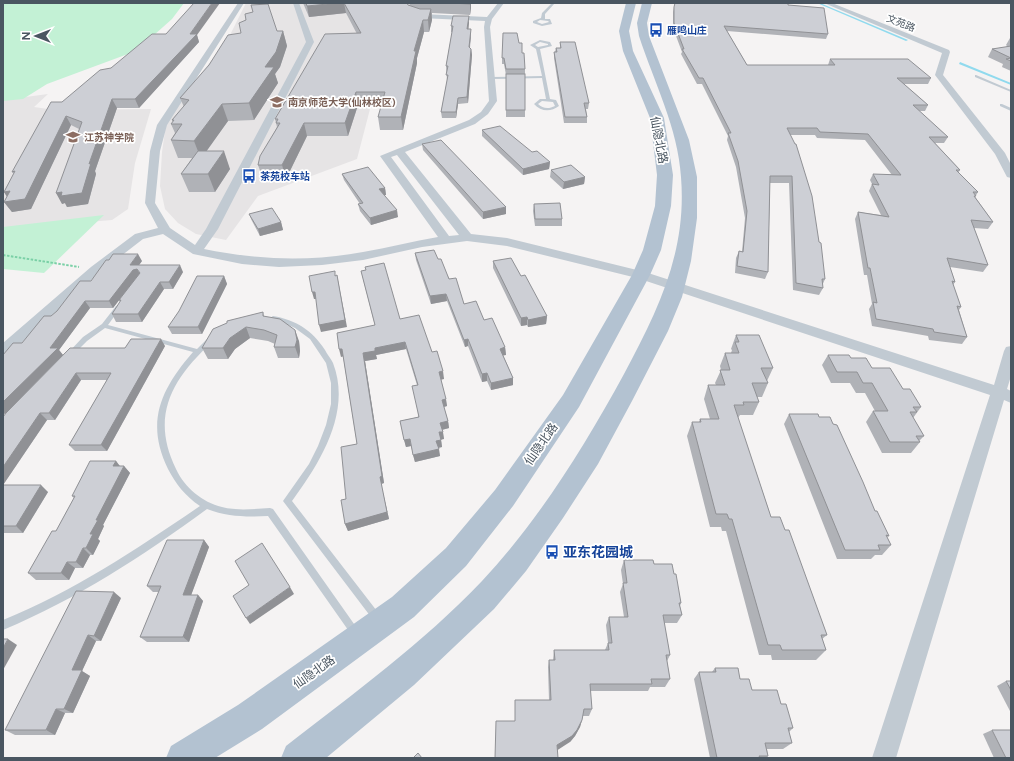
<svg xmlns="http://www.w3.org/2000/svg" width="1014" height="761" viewBox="0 0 1014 761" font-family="Figtree,'Noto Sans SC',sans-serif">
<rect width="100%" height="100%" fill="#f5f3f3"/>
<!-- education -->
<g fill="#e6e4e5">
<path d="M 246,3 L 368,3 L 389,36 L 357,159 L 258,196 L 226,240 L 196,234 L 178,223 L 165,209 L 160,186 L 162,152 L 166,124 L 196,79 L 226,43 Z"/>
<path d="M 48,94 L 34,107 L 55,110 L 151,109 L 135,163 L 128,209 L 112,220 L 3,229 L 3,100 Z"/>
</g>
<!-- green -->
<g fill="#c3f1d5">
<path d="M 3,3 L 184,3 L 172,19 L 136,51 L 47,84 L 23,99 L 3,101 Z"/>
<path d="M 104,215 L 44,273 L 3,269 L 3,227 Z"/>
</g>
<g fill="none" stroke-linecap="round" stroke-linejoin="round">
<!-- stream -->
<g fill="#90daee" fill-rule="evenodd">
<path d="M 817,3 L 820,3 L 908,40 L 906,41 Z"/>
<path d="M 960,62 L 1011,83 L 1011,85 L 959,64 Z"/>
</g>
<!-- path -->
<path stroke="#7ad0a6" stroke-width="2" stroke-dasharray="2.5 1.5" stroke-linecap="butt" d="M 3,255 L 79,267"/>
<!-- service -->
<g fill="#c1cad2" fill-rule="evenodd">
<path d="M 552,3 L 555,3 L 545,14 L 545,19 L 550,19 L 552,24 L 542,26 L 533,23 L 533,21 L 541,18 L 542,13 ZM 540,20 L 548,21 L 549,22 L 542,24 L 537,22 Z"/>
<path d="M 540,40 L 550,42 L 552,46 L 540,49 L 550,99 L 556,100 L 559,106 C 551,112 541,112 534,104 L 540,99 L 546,99 L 542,78 L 491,79 L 489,78 L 491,77 L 542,76 L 536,49 L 530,45 ZM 540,42 L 548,44 L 548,45 L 538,47 L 535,45 ZM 542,101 L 553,102 L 555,106 C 549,109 543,109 538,104 Z"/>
<path d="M 976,75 L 1011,90 L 1011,92 L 975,77 L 975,75 Z"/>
<path d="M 1000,104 L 1002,104 L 1011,108 L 1011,111 L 1000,106 Z"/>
<path d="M 118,305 L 121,307 L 108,325 L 197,349 L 208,338 L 212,338 L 213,340 L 212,342 C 172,379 150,416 176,469 C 185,488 202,502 222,507 C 237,511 254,509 270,508 L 273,509 L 359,631 L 361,634 L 359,637 L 356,639 L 353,637 L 268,516 C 247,517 228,517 207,509 C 141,557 79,598 3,630 L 3,620 C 74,591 137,549 200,506 C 185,496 176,484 168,469 C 145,422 161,389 193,352 L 105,328 L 87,341 L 72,356 L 68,356 L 67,354 L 83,337 L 102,324 L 116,306 Z"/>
<path d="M 273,316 C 296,320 312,330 325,350 C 327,354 331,359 333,363 C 352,412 320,463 292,501 L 380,615 L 382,618 L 380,621 L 377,623 L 374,621 L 283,501 L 309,464 L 318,446 L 326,425 L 331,404 L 331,383 L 326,363 L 310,339 L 295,328 L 284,323 L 271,319 L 270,318 Z"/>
</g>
<!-- minor -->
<g fill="#c1cad2" fill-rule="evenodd">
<path d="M 238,3 L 244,3 L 167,125 L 160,151 L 155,203 L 170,228 L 195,245 L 206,229 L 306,42 L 293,3 L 299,3 L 314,42 L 218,229 L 204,249 C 259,260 308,262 363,252 C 388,248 413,241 438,237 L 380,156 L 469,120 L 481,112 L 489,101 L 484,27 L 485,21 L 421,18 L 410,14 L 401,3 L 407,3 L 414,12 L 422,14 L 487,17 L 498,3 L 504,3 L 492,19 L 490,27 L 497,101 L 488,114 L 475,124 L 405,152 L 471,234 L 507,238 L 645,272 L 994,385 L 1004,351 L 1006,347 L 1011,346 L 1011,376 L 1007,389 L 1011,391 L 1011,403 L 1004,400 L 896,758 L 872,758 L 990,395 L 637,278 L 507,246 L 467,241 L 422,247 L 363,260 L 322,265 L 279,267 L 242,264 L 193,254 L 163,234 L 143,239 L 99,273 L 8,355 L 3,356 L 3,343 L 91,267 L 135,234 L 158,228 L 145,203 L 150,151 L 157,125 ZM 397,155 L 459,235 L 449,236 L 391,157 Z"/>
<path d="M 824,3 L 832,3 L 949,50 L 950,52 L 943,75 L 1005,153 L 1011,165 L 1011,178 L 1007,177 L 995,154 L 935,75 L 942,53 Z"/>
</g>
<!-- primary -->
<g fill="#b3c2d1" fill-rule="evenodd">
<path d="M 626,3 L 636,3 L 629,31 L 633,51 L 664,118 L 673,175 L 671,206 L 661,250 L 650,275 L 579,407 L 513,506 L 466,566 L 414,617 L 262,729 L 215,758 L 166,758 L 171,746 L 238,705 L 392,597 L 446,548 L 495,490 L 563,395 L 632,275 L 643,250 L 655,206 L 657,175 L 650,118 L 623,51 L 619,31 Z"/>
<path d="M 642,3 L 652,3 L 647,23 L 649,36 L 689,140 L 697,177 L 697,218 L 691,261 L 682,297 L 668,331 L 632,401 L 598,464 L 563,518 L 526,571 L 494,609 L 414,685 L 326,758 L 281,758 L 286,746 C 353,694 423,643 482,581 C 539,520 584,447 624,374 C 658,310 687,252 681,177 C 678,128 654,82 639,36 L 637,23 Z"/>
</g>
</g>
<!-- wall -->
<g fill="#b0b2b7">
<path d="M 303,3 L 407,3 L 408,5 L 410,5 L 408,3 L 471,3 L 471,8 L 470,15 L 432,13 L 432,20 L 429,32 L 424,32 L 417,58 L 417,63 L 403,130 L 380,130 L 378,117 L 382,105 L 358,105 L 348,136 L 307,136 L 286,179 L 263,179 L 258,165 L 277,127 L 275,119 L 357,34 L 346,13 L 309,17 Z"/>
<path d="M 788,5 L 828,34 L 826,39 L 727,31 L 747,65 L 828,65 L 830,59 L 931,78 L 928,84 L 904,84 L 928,105 L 925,111 L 919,111 L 948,137 L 944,143 L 935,143 L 960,170 L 958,173 L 978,192 L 975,197 L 993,222 L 988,229 L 974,228 L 988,265 L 983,272 L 950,267 L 955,282 L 953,285 L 961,307 L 959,310 L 967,337 L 962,344 L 929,340 L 928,336 L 872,326 L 869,309 L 872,304 L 867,275 L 864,275 L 855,219 L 858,212 L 881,215 L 869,191 L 872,184 L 870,180 L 873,174 L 892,175 L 865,140 L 817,138 L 815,135 L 790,135 L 819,242 L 825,279 L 822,286 L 823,288 L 819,295 L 793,290 L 789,183 L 770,183 L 768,272 L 765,279 L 735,273 L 736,258 L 739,251 L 742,252 L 745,218 L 736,167 L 727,140 L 728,136 L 702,84 L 697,84 L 681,54 L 682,52 L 673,28 L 673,12 L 674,7 Z"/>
<path d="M 246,20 L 277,31 L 283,31 L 287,46 L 280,67 L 275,74 L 278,83 L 254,120 L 228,121 L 206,151 L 230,169 L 215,192 L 189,192 L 181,174 L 192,158 L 178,158 L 171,140 L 175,133 L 171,124 L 173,122 L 172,120 L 184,107 L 180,98 L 241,33 Z"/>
<path d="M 469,22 L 468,29 L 471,35 L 470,48 L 471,49 L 472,55 L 468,103 L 458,104 L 456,118 L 442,118 L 441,112 L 447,81 L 446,66 L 452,32 L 451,32 L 451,26 Z"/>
<path d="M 197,35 L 199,42 L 139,108 L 117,108 L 95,171 L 96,174 L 88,204 L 67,207 L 65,203 L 62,204 L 79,129 L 71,125 L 31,209 L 12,212 L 4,202 L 7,197 L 4,192 L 14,174 L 12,172 L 62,102 L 111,68 Z"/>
<path d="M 1011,37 L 1011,71 L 1002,67 L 1003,64 L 988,57 L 992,49 L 1006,47 L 1007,46 L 1006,45 L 1010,38 Z"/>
<path d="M 560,42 L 589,103 L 588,109 L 586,109 L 587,117 L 587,123 L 564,123 L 554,58 L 554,52 L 555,52 L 556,48 L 560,48 Z"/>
<path d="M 519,43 L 522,53 L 525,69 L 525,117 L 506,117 L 506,75 L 504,64 L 502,64 L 502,58 Z"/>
<path d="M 482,130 L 532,152 L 550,162 L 549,169 L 523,175 L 482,136 Z"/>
<path d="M 422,144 L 506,214 L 483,219 L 423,150 Z"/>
<path d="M 551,170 L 585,177 L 584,184 L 563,189 L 550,177 Z"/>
<path d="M 342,174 L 385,188 L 386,195 L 384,195 L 398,217 L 371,225 L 360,211 L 358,204 L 360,204 L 344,180 Z"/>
<path d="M 534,204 L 562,219 L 562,226 L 535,226 L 533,211 Z"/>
<path d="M 249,214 L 281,222 L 283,230 L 260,236 L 252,221 Z"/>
<path d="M 415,253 L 438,259 L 464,304 L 484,320 L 505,347 L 506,355 L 503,355 L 513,378 L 513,385 L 491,390 L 487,381 L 482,382 L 468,346 L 465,347 L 447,301 L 431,304 L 416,260 Z"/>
<path d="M 142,261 L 139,265 L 183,272 L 173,289 L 164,289 L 142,322 L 116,322 L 112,314 L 120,302 L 119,300 L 137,277 L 113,308 L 90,308 L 59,350 L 63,355 L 5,414 L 3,414 L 3,355 L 22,343 L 91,281 Z"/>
<path d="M 493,261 L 521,276 L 547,316 L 546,324 L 528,327 L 527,325 L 521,326 L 493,268 Z"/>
<path d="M 361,271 L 400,319 L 432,352 L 444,379 L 441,379 L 447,406 L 444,407 L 448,421 L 449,428 L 442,430 L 444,439 L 441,439 L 442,447 L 438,448 L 440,456 L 415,462 L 411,446 L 406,447 L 400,421 L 418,417 L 417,385 L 406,349 L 376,355 L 377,359 L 365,361 L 384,483 L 381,484 L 389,519 L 348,531 L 345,524 L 346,499 L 357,444 L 343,356 L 341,357 L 375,326 Z"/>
<path d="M 224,276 L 227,284 L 202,334 L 172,334 L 168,327 Z"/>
<path d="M 263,312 L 264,316 L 299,341 L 300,351 L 299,358 L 278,358 L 274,347 L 275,344 L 268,341 L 250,338 L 235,349 L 228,359 L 208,359 L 202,348 Z"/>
<path d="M 736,335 L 773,368 L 767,381 L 768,383 L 762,397 L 757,397 L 759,402 L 753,415 L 740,415 L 738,418 L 771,517 L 785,530 L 827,635 L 822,639 L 826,650 L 816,660 L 772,660 L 771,655 L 759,655 L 726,531 L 722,531 L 721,527 L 710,527 L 687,436 L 692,422 L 699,422 L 700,419 L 710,419 L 704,399 L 708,385 L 716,385 L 715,383 L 721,370 L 720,366 L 725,353 L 731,353 L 732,350 L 731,349 Z"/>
<path d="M 165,346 L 107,451 L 75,451 L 69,445 L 107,380 L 81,380 L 55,420 L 47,420 L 3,485 L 3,417 L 70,348 L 125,348 Z"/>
<path d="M 828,355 L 851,358 L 872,368 L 903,389 L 921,407 L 913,418 L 924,436 L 919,441 L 920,442 L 911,453 L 882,453 L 866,422 L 873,411 L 875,411 L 865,393 L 856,393 L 850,383 L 831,383 L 822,365 Z"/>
<path d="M 789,414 L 819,417 L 875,511 L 889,536 L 887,537 L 891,545 L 882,555 L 875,555 L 871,559 L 837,559 L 784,424 Z"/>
<path d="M 116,461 L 120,466 L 124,466 L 130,473 L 103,525 L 104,526 L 98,539 L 100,541 L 93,555 L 90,555 L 83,568 L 75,568 L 69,580 L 36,580 L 28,573 L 56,531 L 74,498 L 72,496 Z"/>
<path d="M 3,485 L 48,492 L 23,533 L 3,533 Z"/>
<path d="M 204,540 L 209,547 L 191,595 L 198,595 L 203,601 L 189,642 L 147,642 L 140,637 L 159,592 L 153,592 L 147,586 Z"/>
<path d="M 624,560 L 654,564 L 674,574 L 681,603 L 680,606 L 682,615 L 677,623 L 664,623 L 670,655 L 667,661 L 670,679 L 665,687 L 650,687 L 648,691 L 590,691 L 592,709 L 589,716 L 583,716 L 580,727 L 575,736 L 570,742 L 515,721 L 549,700 L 548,667 L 549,660 L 553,660 L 554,650 L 605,650 L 608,643 L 606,625 L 609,617 L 624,617 L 620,592 L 623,584 L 621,570 Z"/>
<path d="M 121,598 L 101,641 L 96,641 L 82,671 L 90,676 L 73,713 L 65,713 L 55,735 L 15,735 L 5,730 Z"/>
<path d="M 715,668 L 740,679 L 752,690 L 781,704 L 793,728 L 789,732 L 792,743 L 783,749 L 767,749 L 768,756 L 766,758 L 710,758 L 694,679 L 699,672 L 712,672 Z"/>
<path d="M 1006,681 L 1011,681 L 1011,713 L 997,686 Z"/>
<path d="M 992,730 L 1011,758 L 994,758 L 983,734 Z"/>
</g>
<!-- shaded-wall -->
<g fill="#909195">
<path d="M 212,3 L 220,3 L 197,35 L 199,42 L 139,108 L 135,99 L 190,34 Z"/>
<path d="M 338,3 L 344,3 L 346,13 L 309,17 L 307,6 Z"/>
<path d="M 470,3 L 471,3 L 471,8 L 470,15 Z"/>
<path d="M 431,9 L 432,20 L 429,32 L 428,20 Z"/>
<path d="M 469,16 L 469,22 L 468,35 L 467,29 Z"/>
<path d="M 423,20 L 424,32 L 417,58 L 417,63 L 403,130 L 401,117 L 414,51 Z"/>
<path d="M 471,29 L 471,35 L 469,53 L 469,47 Z"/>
<path d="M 283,31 L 287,46 L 280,67 L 275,74 L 278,83 L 254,120 L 249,103 L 265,67 Z"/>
<path d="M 471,49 L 472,55 L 468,103 L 467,97 Z"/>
<path d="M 356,92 L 358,105 L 348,136 L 345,123 Z"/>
<path d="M 458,98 L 458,104 L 456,118 L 456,112 Z"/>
<path d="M 112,99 L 117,108 L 95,171 L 96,174 L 88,204 L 67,207 L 65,203 L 62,204 L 56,193 L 89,164 Z"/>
<path d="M 222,104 L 228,121 L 201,159 L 194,141 Z"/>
<path d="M 66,116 L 71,125 L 31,209 L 12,212 L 4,202 L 10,201 L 4,192 Z"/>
<path d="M 304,123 L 307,136 L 286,179 L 282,165 Z"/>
<path d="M 224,151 L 230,169 L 215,192 L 208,174 Z"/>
<path d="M 550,162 L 549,169 L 523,175 L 523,169 Z"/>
<path d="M 585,177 L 584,184 L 563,189 L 564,182 Z"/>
<path d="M 385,188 L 386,195 L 381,196 L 379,189 Z"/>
<path d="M 506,207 L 506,214 L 483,219 L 483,212 Z"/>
<path d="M 397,210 L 398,217 L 371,225 L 370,218 Z"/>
<path d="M 281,222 L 283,230 L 260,236 L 258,229 Z"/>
<path d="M 138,254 L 142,261 L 136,269 L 137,269 L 141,276 L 137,277 L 113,308 L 109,301 L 130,265 Z"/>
<path d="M 180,265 L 183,272 L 173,289 L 169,282 Z"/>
<path d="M 337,275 L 347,327 L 321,332 L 319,325 Z"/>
<path d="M 224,276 L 227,284 L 202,334 L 198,327 Z"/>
<path d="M 160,282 L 164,289 L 142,322 L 138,314 Z"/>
<path d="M 312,292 L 315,292 L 317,299 L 314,299 Z"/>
<path d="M 446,294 L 447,301 L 431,304 L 430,296 Z"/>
<path d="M 85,301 L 90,308 L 59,350 L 63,355 L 5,414 L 3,412 L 3,402 L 50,348 Z"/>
<path d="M 547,316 L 546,324 L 528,327 L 528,320 Z"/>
<path d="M 527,317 L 527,325 L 521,326 L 521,318 Z"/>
<path d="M 246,327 L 250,338 L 235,349 L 228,359 L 223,348 L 230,338 Z"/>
<path d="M 295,330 L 299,341 L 300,351 L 299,358 L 295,347 Z"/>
<path d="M 161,339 L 165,346 L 107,451 L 101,445 Z"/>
<path d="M 468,339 L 468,346 L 465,347 L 464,340 Z"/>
<path d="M 405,342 L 406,349 L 376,355 L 377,359 L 365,361 L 384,483 L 381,484 L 389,519 L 348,531 L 345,524 L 380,477 L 363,353 L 375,348 Z"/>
<path d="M 505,347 L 506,355 L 501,356 L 500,349 Z"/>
<path d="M 339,349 L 342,349 L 344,356 L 341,357 Z"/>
<path d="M 443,371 L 444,379 L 440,380 L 439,372 Z"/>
<path d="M 76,373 L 81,380 L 55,420 L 49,413 Z"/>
<path d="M 487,373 L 487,381 L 482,382 L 482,374 Z"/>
<path d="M 513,378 L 513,385 L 491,390 L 491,383 Z"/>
<path d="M 446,399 L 447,406 L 443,407 L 442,400 Z"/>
<path d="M 40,413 L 47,420 L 3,485 L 3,467 Z"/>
<path d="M 448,421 L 449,428 L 441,430 L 440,423 Z"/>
<path d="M 439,432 L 443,432 L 444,439 L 440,440 Z"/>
<path d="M 410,439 L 411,446 L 406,447 L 404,440 Z"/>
<path d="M 441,440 L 442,447 L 437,448 L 436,441 Z"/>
<path d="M 439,449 L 440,456 L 415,462 L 413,455 Z"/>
<path d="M 116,461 L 121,468 L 113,466 Z"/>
<path d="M 124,466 L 130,473 L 103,525 L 104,526 L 98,539 L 100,541 L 93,555 L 86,548 L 90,534 L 96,520 Z"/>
<path d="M 41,485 L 48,492 L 23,533 L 16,526 Z"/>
<path d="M 204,540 L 209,547 L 189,601 L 183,595 Z"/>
<path d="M 83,548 L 90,555 L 83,568 L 76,562 Z"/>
<path d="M 67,562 L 75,568 L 69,580 L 61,573 Z"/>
<path d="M 290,587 L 294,594 L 250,624 L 246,618 Z"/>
<path d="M 114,592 L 121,598 L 101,641 L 94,636 Z"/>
<path d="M 198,595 L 203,601 L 189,642 L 183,637 Z"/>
<path d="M 88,635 L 96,641 L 82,671 L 90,676 L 73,713 L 64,709 L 72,670 Z"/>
<path d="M 8,639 L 17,645 L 3,670 L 3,648 Z"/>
<path d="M 56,709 L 65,713 L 55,735 L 46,730 Z"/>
<path d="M 582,720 L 580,727 L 575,736 L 570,742 L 556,751 L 557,745 Z"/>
</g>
<!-- building -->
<g fill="#cdcfd5" stroke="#909195">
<path d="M 194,3 L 212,3 L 190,34 L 197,34 L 135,99 L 112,99 L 89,164 L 91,163 L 82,193 L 61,196 L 62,192 L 56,193 L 82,122 L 66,116 L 25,199 L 4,202 L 10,191 L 4,192 L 15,171 L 12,172 L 51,102 L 62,102 L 100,70 L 111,68 L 152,34 L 166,34 Z"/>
<path d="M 306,3 L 338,3 L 307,6 Z"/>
<path d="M 344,3 L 407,3 L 408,5 L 420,9 L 431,9 L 428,20 L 423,20 L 414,51 L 416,51 L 401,117 L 378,117 L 385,92 L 356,92 L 345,123 L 304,123 L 282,165 L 258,165 L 260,156 L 280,123 L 276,123 L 278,119 L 275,119 L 325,34 L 361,33 Z"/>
<path d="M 450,3 L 470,3 L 470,4 Z"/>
<path d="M 675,3 L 788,3 L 788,5 L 824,8 L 828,34 L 724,26 L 747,65 L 835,65 L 830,59 L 908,59 L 931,78 L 897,78 L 928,105 L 913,105 L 948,137 L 929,137 L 960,170 L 956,170 L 978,192 L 973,192 L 976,196 L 974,196 L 993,222 L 971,220 L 988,265 L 947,258 L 955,282 L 952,281 L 961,307 L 957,306 L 967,337 L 934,332 L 933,329 L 876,319 L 873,302 L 877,303 L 870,268 L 868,268 L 858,212 L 889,217 L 872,184 L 879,185 L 873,174 L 901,175 L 868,134 L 820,132 L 817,128 L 787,128 L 795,144 L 796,144 L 812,196 L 819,242 L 821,243 L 825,279 L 822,279 L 823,288 L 796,283 L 792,176 L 770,176 L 768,272 L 737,266 L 739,251 L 743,252 L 747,211 L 738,161 L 728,133 L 731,133 L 703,78 L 699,78 L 682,49 L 684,49 L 674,23 L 674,7 Z"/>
<path d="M 268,4 L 277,31 L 283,31 L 276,52 L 265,67 L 274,67 L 249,103 L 222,104 L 194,141 L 171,140 L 182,124 L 171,124 L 174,120 L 172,120 L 189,100 L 180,98 L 209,65 L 228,35 L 241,33 L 239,23 L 246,20 L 245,14 L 253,12 L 251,5 Z"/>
<path d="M 453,16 L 469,16 L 467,29 L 471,29 L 469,47 L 471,49 L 467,97 L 458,98 L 456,112 L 441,112 L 448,75 L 446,75 L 448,66 L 446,66 L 453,26 L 451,26 Z"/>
<path d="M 503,33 L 517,33 L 519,43 L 522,43 L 522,53 L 524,53 L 525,69 L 506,69 L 504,58 L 502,58 Z"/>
<path d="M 560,42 L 575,42 L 589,103 L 584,103 L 587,117 L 565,117 L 554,52 L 557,52 L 556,48 L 561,48 Z"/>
<path d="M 1011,46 L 1011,58 L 992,49 Z"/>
<path d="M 1011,58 L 1011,61 L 1006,59 Z"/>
<rect x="506" y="74" width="19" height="36"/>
<path d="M 500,126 L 532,152 L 537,151 L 550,162 L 523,169 L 482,130 Z"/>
<path d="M 441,140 L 506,207 L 483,212 L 422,144 Z"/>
<path d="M 198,151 L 224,151 L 208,174 L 181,174 Z"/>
<path d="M 571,165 L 585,177 L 564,182 L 551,170 Z"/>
<path d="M 368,167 L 385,188 L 379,189 L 397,210 L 370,218 L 358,204 L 363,203 L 342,174 Z"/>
<path d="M 560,203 L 562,219 L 535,219 L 534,204 Z"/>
<path d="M 272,208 L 281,222 L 258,229 L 249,214 Z"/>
<path d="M 434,250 L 438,259 L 441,259 L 449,279 L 456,278 L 464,304 L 476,301 L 484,320 L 492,318 L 505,347 L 500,349 L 513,378 L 491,383 L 487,373 L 482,374 L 468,339 L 464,340 L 446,294 L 430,296 L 415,253 Z"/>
<path d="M 113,254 L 138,254 L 130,265 L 180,265 L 169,282 L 160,282 L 138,314 L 112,314 L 121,300 L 119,300 L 140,273 L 137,269 L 133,270 L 109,301 L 85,301 L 50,348 L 58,348 L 3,402 L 3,355 L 13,343 L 22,343 L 44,316 L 51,316 L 57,311 L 80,281 L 91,281 L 106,260 L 109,260 Z"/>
<path d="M 511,258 L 521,276 L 525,275 L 547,316 L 528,320 L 527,317 L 521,318 L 493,261 Z"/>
<path d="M 384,263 L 400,319 L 419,315 L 432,352 L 437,351 L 443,371 L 439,372 L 446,399 L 442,400 L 448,421 L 440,423 L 443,432 L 439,432 L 441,440 L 436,441 L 439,449 L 413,455 L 410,439 L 404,440 L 400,421 L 419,417 L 412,386 L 418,385 L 405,342 L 375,348 L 375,351 L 363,353 L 382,476 L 380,477 L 387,512 L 345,524 L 341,500 L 346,499 L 341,447 L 357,444 L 342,349 L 339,349 L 337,333 L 375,325 L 361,271 L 366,270 L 365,267 Z"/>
<path d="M 335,271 L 335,276 L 337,275 L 345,320 L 319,325 L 315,292 L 312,292 L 309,276 Z"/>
<path d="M 197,276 L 224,276 L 198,327 L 168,327 L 179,311 Z"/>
<path d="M 263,312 L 263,316 L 280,319 L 295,330 L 297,340 L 295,347 L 274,347 L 277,335 L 264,330 L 246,327 L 230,338 L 223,348 L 202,348 L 213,329 L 227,323 L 227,321 Z"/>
<path d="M 736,335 L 759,335 L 773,368 L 761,368 L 768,383 L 752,383 L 759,402 L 743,402 L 744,405 L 734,405 L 771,517 L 780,517 L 785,530 L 789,530 L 827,635 L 821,635 L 826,650 L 782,650 L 780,645 L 768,645 L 732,519 L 729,519 L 727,514 L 716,514 L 692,422 L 701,422 L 700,419 L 719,419 L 708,385 L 725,385 L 720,370 L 730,370 L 725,353 L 739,353 L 735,342 L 739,342 Z"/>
<path d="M 131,339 L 161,339 L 101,445 L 69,445 L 111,373 L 76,373 L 49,413 L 40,413 L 3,467 L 3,417 L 6,413 L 70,348 L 125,348 Z"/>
<path d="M 828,355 L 849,355 L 851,358 L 866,358 L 872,368 L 890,368 L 903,389 L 910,389 L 921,407 L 913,407 L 917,412 L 910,412 L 924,436 L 916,436 L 920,442 L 890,442 L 873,411 L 888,411 L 872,383 L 863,383 L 857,372 L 837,372 Z"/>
<path d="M 789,414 L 818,414 L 819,417 L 830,417 L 833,424 L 837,425 L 863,482 L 875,511 L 877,511 L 889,536 L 886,535 L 891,545 L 878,545 L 880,550 L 845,550 Z"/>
<path d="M 90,461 L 116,461 L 113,466 L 124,466 L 96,520 L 98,520 L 90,534 L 93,534 L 86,548 L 83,548 L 76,562 L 67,562 L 61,573 L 28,573 L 52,531 L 56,531 L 75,496 L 72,496 Z"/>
<path d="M 3,485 L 41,485 L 16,526 L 3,526 Z"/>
<path d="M 167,540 L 204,540 L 183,595 L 198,595 L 183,637 L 140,637 L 161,586 L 147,586 Z"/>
<path d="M 262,543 L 290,587 L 246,618 L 233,596 L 249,585 L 235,561 Z"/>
<path d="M 624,560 L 653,560 L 654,564 L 672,564 L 674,574 L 676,574 L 681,603 L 679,603 L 682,615 L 663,615 L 670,655 L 666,655 L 670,679 L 651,679 L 652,684 L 590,684 L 592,709 L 584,709 L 582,720 L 577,730 L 572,736 L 557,745 L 558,758 L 495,758 L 496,721 L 515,721 L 515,700 L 551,700 L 549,660 L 555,660 L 554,650 L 609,650 L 608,643 L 612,643 L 609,617 L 628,617 L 623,583 L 627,583 Z"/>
<path d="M 76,591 L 114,592 L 94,636 L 88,635 L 72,670 L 82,670 L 64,709 L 56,709 L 46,730 L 5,730 Z"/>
<path d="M 3,639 L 8,639 L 3,648 Z"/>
<path d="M 715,668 L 738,668 L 740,679 L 749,679 L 752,690 L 777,690 L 781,704 L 786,704 L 793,728 L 788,728 L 792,743 L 765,743 L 768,756 L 759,756 L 760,758 L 717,758 L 699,672 L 716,672 Z"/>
<path d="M 1006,681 L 1011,681 L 1011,690 Z"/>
<path d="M 992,730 L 1011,730 L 1011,758 L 1006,758 Z"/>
<path d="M 418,753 L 422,758 L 413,758 Z"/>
</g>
<!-- icons -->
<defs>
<symbol id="bus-bare" viewBox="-9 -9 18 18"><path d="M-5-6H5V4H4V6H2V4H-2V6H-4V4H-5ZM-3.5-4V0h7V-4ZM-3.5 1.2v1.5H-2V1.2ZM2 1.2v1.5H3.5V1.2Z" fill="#1a4fb4" stroke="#fff" stroke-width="2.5" paint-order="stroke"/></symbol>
<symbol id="university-bare" viewBox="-9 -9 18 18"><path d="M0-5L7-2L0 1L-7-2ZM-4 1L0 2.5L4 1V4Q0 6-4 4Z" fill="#8d6e63" stroke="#fff" stroke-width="2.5" paint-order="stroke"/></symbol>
</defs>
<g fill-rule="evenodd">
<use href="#bus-bare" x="646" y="20" width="20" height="20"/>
<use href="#university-bare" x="267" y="92" width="20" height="20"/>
<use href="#university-bare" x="63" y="127" width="20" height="20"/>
<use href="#bus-bare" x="239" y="166" width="20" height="20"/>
<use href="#bus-bare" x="542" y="542" width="20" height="20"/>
</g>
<g text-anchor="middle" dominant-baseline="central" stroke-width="3.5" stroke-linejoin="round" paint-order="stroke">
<!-- far-street labels -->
<g font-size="10" fill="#4a5661" stroke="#fff">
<text transform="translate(901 23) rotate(22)">文苑路</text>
</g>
<!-- far-transit labels -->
<g font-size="10" font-weight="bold" fill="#164399" stroke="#fff" text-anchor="start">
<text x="667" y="30">雁鸣山庄</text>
<text x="260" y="176">茶苑校车站</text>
</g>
<!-- far-education labels -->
<g font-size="10" font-weight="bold" fill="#785e54" stroke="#fff" text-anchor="start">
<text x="288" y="102">南京师范大学(仙林校区)</text>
<text x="84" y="137">江苏神学院</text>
</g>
<!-- street labels -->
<g font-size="12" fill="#4a5661" stroke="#fff">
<text transform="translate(659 140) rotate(79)">仙隐北路</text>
<text transform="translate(541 444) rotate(-55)">仙隐北路</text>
<text transform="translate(314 672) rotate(-35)">仙隐北路</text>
</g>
<!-- near-transit labels -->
<g font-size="14" font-weight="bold" fill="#164399" stroke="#fff" text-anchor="start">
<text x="563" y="552">亚东花园城</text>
</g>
</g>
<!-- border -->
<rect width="1014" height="761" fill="none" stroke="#4a5661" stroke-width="8"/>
<!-- north arrow -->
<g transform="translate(36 36) rotate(270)" stroke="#ffffff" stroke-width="3" paint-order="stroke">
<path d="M0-3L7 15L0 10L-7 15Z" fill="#4a5661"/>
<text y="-6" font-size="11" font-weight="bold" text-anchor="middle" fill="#4a5661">N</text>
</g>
</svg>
